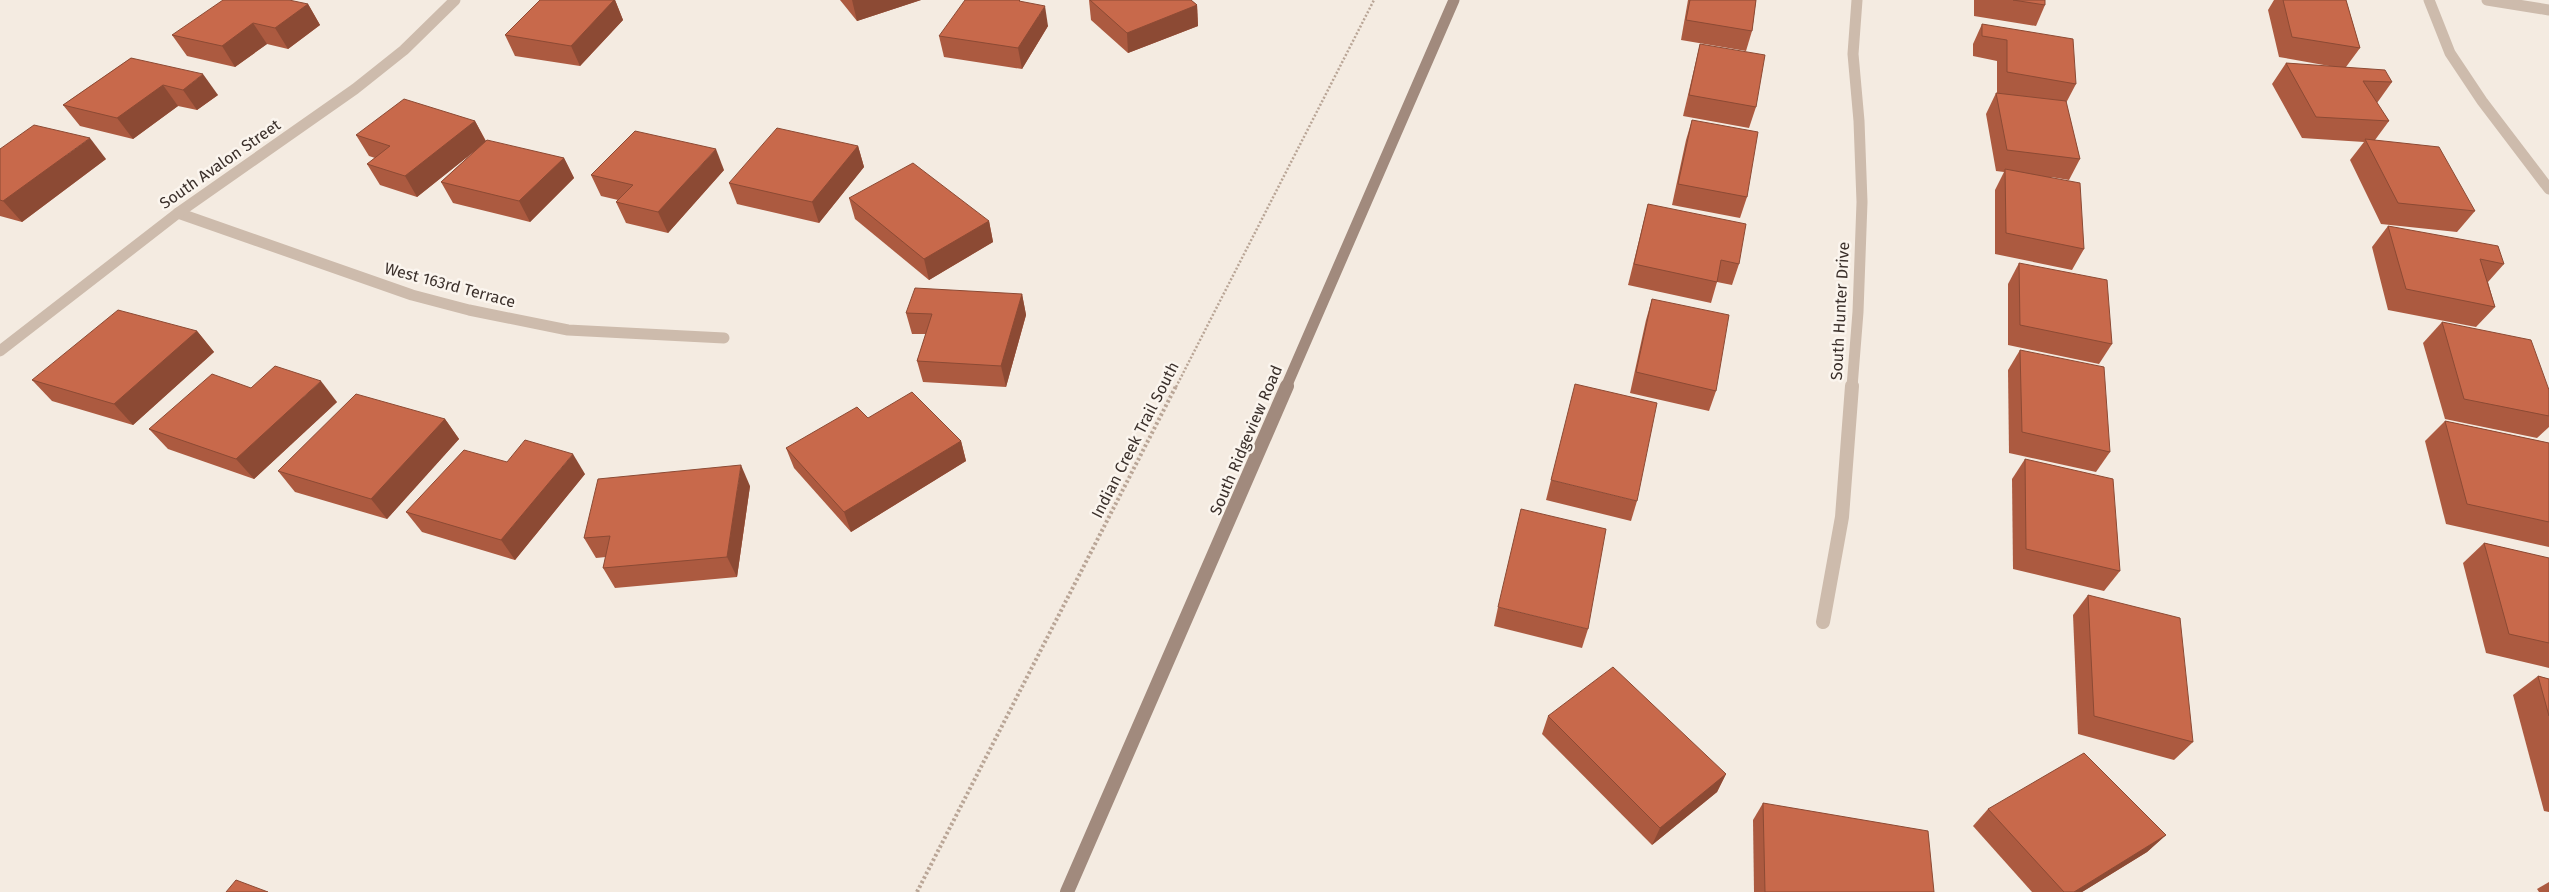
<svg xmlns="http://www.w3.org/2000/svg" width="2549" height="892" viewBox="0 0 2549 892" font-family="'Fira Sans',sans-serif">
<rect width="100%" height="100%" fill="#f4ebe1"/>
<g fill="none" stroke-linecap="round" stroke-linejoin="round">
<!-- path-far1 -->
<path stroke="#b9a596" stroke-width="2.5" stroke-dasharray="2 2" stroke-linecap="butt" d="M 1176,387 L 1374,0"/>
<!-- path -->
<path stroke="#b9a596" stroke-width="4" stroke-dasharray="2.5 2.5" stroke-linecap="butt" d="M 917,892 L 1176,386"/>
<!-- minor-far1 -->
<g stroke="#cdbbac" stroke-width="11">
<path d="M 2429,0 L 2450,53 L 2482,101 L 2549,189"/>
<path d="M 2487,0 L 2549,10"/>
<path d="M 178,213 L 412,295 L 469,310 L 568,330 L 724,338"/>
<path d="M 0,351 L 178,213 L 355,89 L 404,50 L 455,0"/>
<path d="M 1852,387 L 1858,312 L 1862,202 L 1859,121 L 1853,54 L 1857,0"/>
</g>
<!-- minor -->
<path stroke="#cdbbac" stroke-width="14" d="M 1823,622 L 1842,517 L 1852,386"/>
<!-- secondary-far1 -->
<path stroke="#a18a7d" stroke-width="11" d="M 1286,387 L 1454,0"/>
<!-- secondary -->
<path stroke="#a18a7d" stroke-width="14" d="M 1067,892 L 1287,386"/>
</g>
<!-- wall -->
<g fill="#ac5a40">
<path d="M 540,0 L 615,0 L 623,20 L 580,66 L 515,56 L 505,35 Z"/>
<path d="M 840,0 L 921,0 L 857,21 Z"/>
<path d="M 1089,0 L 1191,0 L 1197,5 L 1198,26 L 1128,53 L 1091,20 Z"/>
<path d="M 1688,0 L 1756,0 L 1752,31 L 1746,51 L 1681,40 Z"/>
<path d="M 1974,0 L 2045,0 L 2045,5 L 2036,26 L 1974,16 Z"/>
<path d="M 2274,0 L 2346,0 L 2360,48 L 2346,67 L 2392,82 L 2377,103 L 2389,121 L 2375,140 L 2475,211 L 2457,232 L 2381,224 L 2350,160 L 2364,142 L 2302,138 L 2272,84 L 2286,63 L 2335,67 L 2279,57 L 2268,10 Z"/>
<path d="M 1023,2 L 1048,26 L 1022,69 L 944,57 L 939,36 Z"/>
<path d="M 308,4 L 320,25 L 288,49 L 267,44 L 235,67 L 187,56 L 172,35 Z"/>
<path d="M 1982,24 L 2076,84 L 2066,103 L 2080,159 L 2069,180 L 2051,177 L 2084,249 L 2072,270 L 1995,254 L 1995,190 L 2004,172 L 1996,171 L 1986,114 L 1996,93 L 1997,93 L 1997,61 L 1973,56 L 1973,44 Z"/>
<path d="M 1700,44 L 1756,107 L 1749,128 L 1683,116 Z"/>
<path d="M 131,58 L 218,95 L 197,110 L 178,106 L 133,139 L 80,126 L 63,105 Z"/>
<path d="M 1692,120 L 1747,197 L 1740,218 L 1672,205 L 1686,140 Z"/>
<path d="M 475,121 L 486,141 L 564,158 L 574,178 L 530,222 L 453,203 L 441,182 L 476,150 L 417,197 L 380,185 L 367,164 L 375,158 L 369,156 L 356,135 Z"/>
<path d="M 858,146 L 864,167 L 819,223 L 737,204 L 729,183 Z"/>
<path d="M 0,149 L 106,159 L 22,222 L 0,216 Z"/>
<path d="M 724,170 L 668,233 L 626,223 L 616,202 L 618,200 L 601,196 L 591,175 Z"/>
<path d="M 849,198 L 989,221 L 993,242 L 929,280 L 855,219 Z"/>
<path d="M 1648,204 L 1739,264 L 1732,285 L 1717,282 L 1711,303 L 1628,285 Z"/>
<path d="M 2388,226 L 2504,264 L 2488,282 L 2495,307 L 2476,327 L 2388,310 L 2372,247 Z"/>
<path d="M 2019,263 L 2112,344 L 2099,364 L 2008,345 L 2008,284 Z"/>
<path d="M 1022,294 L 1026,315 L 1006,387 L 923,382 L 917,361 L 926,334 L 912,334 L 906,313 Z"/>
<path d="M 1652,299 L 1716,391 L 1709,411 L 1630,393 L 1646,320 Z"/>
<path d="M 2442,322 L 2549,390 L 2549,427 L 2537,438 L 2445,419 L 2423,343 Z"/>
<path d="M 197,331 L 214,352 L 133,425 L 52,401 L 32,380 Z"/>
<path d="M 2020,350 L 2110,452 L 2096,472 L 2009,453 L 2008,370 Z"/>
<path d="M 251,388 L 337,402 L 254,479 L 168,449 L 149,429 Z"/>
<path d="M 868,418 L 961,441 L 966,461 L 851,532 L 794,468 L 786,448 Z"/>
<path d="M 445,419 L 459,439 L 387,519 L 295,492 L 278,471 Z"/>
<path d="M 2445,421 L 2549,443 L 2549,547 L 2446,524 L 2425,441 Z"/>
<path d="M 2025,459 L 2120,571 L 2104,591 L 2013,569 L 2012,479 Z"/>
<path d="M 507,462 L 585,474 L 515,560 L 422,532 L 406,512 Z"/>
<path d="M 1551,480 L 1637,501 L 1631,521 L 1546,500 Z"/>
<path d="M 750,486 L 737,577 L 615,588 L 603,568 L 606,557 L 596,558 L 584,538 Z"/>
<path d="M 2484,543 L 2549,558 L 2549,668 L 2486,653 L 2463,563 Z"/>
<path d="M 2088,595 L 2193,742 L 2174,760 L 2078,734 L 2073,615 Z"/>
<path d="M 1498,607 L 1588,629 L 1582,648 L 1494,626 Z"/>
<path d="M 2538,676 L 2549,679 L 2549,812 L 2544,811 L 2513,695 Z"/>
<path d="M 1548,716 L 1726,774 L 1717,792 L 1652,845 L 1542,734 Z"/>
<path d="M 1763,803 L 1934,892 L 1754,892 L 1753,820 Z"/>
<path d="M 1988,809 L 2166,835 L 2147,852 L 2082,892 L 2032,892 L 1973,826 Z"/>
<path d="M 2549,882 L 2549,892 L 2539,892 L 2537,889 Z"/>
</g>
<!-- shaded-wall -->
<g fill="#8c4a34">
<path d="M 614,0 L 615,0 L 623,20 L 580,66 L 571,46 Z"/>
<path d="M 852,0 L 921,0 L 857,21 Z"/>
<path d="M 308,4 L 320,25 L 288,49 L 275,28 Z"/>
<path d="M 1197,5 L 1198,26 L 1128,53 L 1127,33 Z"/>
<path d="M 1045,6 L 1048,26 L 1022,69 L 1018,48 Z"/>
<path d="M 253,23 L 267,44 L 235,67 L 222,46 Z"/>
<path d="M 203,74 L 218,95 L 197,110 L 183,90 Z"/>
<path d="M 163,85 L 178,106 L 133,139 L 117,118 Z"/>
<path d="M 475,121 L 486,142 L 417,197 L 405,176 Z"/>
<path d="M 90,138 L 106,159 L 22,222 L 3,201 Z"/>
<path d="M 858,146 L 864,167 L 819,223 L 812,202 Z"/>
<path d="M 716,149 L 724,170 L 668,233 L 658,212 Z"/>
<path d="M 564,158 L 574,178 L 530,222 L 519,201 Z"/>
<path d="M 989,221 L 993,242 L 929,280 L 924,259 Z"/>
<path d="M 1022,294 L 1026,315 L 1006,387 L 1001,366 Z"/>
<path d="M 197,331 L 214,352 L 133,425 L 114,404 Z"/>
<path d="M 321,381 L 337,402 L 254,479 L 236,459 Z"/>
<path d="M 445,419 L 459,439 L 387,519 L 371,499 Z"/>
<path d="M 961,441 L 966,461 L 851,532 L 844,512 Z"/>
<path d="M 573,454 L 585,474 L 515,560 L 501,540 Z"/>
<path d="M 741,465 L 750,486 L 737,577 L 727,557 Z"/>
<path d="M 1726,774 L 1717,792 L 1652,845 L 1660,828 Z"/>
<path d="M 2166,835 L 2147,852 L 2082,892 L 2074,892 Z"/>
</g>
<!-- building -->
<g fill="#c8694b" stroke="#8c4a34">
<path d="M 223,0 L 289,0 L 308,4 L 275,28 L 253,23 L 222,46 L 172,35 Z"/>
<path d="M 540,0 L 614,0 L 571,46 L 505,35 Z"/>
<path d="M 965,0 L 1020,0 L 1019,1 L 1045,6 L 1018,48 L 939,36 Z"/>
<path d="M 1090,0 L 1191,0 L 1197,5 L 1127,33 Z"/>
<path d="M 1690,0 L 1756,0 L 1752,31 L 1686,20 Z"/>
<path d="M 2013,0 L 2045,0 L 2045,5 Z"/>
<path d="M 2283,0 L 2346,0 L 2360,48 L 2292,37 Z"/>
<path d="M 1982,24 L 2073,39 L 2076,84 L 2007,72 L 2007,40 L 1982,36 Z"/>
<path d="M 1700,44 L 1765,55 L 1756,107 L 1689,95 Z"/>
<path d="M 131,58 L 203,74 L 183,90 L 163,85 L 117,118 L 63,105 Z"/>
<path d="M 2286,63 L 2385,70 L 2392,82 L 2363,81 L 2389,121 L 2316,117 Z"/>
<path d="M 1996,93 L 2066,101 L 2080,159 L 2007,150 Z"/>
<path d="M 404,99 L 475,121 L 405,176 L 367,164 L 390,146 L 356,135 Z"/>
<path d="M 1692,120 L 1758,132 L 1747,197 L 1678,184 Z"/>
<path d="M 34,125 L 90,138 L 3,201 L 0,200 L 0,149 Z"/>
<path d="M 777,128 L 858,146 L 812,202 L 729,183 Z"/>
<path d="M 635,131 L 716,149 L 658,212 L 616,202 L 633,185 L 591,175 Z"/>
<path d="M 2365,139 L 2439,147 L 2475,211 L 2398,203 Z"/>
<path d="M 487,140 L 564,158 L 519,201 L 441,182 Z"/>
<path d="M 913,163 L 989,221 L 924,259 L 849,198 Z"/>
<path d="M 2005,169 L 2080,183 L 2084,249 L 2006,233 Z"/>
<path d="M 1648,204 L 1746,224 L 1739,264 L 1721,260 L 1717,282 L 1634,264 Z"/>
<path d="M 2388,226 L 2498,246 L 2504,264 L 2480,259 L 2495,307 L 2406,289 Z"/>
<path d="M 2019,263 L 2107,280 L 2112,344 L 2020,325 Z"/>
<path d="M 915,288 L 1022,294 L 1001,366 L 917,361 L 932,314 L 906,313 Z"/>
<path d="M 1652,299 L 1729,315 L 1716,391 L 1636,372 Z"/>
<path d="M 118,310 L 197,331 L 114,404 L 32,380 Z"/>
<path d="M 2442,322 L 2531,340 L 2549,390 L 2549,416 L 2464,399 Z"/>
<path d="M 2020,350 L 2104,367 L 2110,452 L 2022,432 Z"/>
<path d="M 275,366 L 321,381 L 236,459 L 149,429 L 212,374 L 251,388 Z"/>
<path d="M 1575,384 L 1657,403 L 1637,501 L 1551,480 Z"/>
<path d="M 912,392 L 961,441 L 844,512 L 786,448 L 857,407 L 868,418 Z"/>
<path d="M 356,394 L 445,419 L 371,499 L 278,471 Z"/>
<path d="M 2445,421 L 2549,443 L 2549,522 L 2467,504 Z"/>
<path d="M 525,440 L 573,454 L 501,540 L 406,512 L 464,450 L 507,462 Z"/>
<path d="M 2025,459 L 2113,479 L 2120,571 L 2026,549 Z"/>
<path d="M 741,465 L 727,557 L 603,568 L 610,536 L 584,538 L 598,479 Z"/>
<path d="M 1521,509 L 1606,529 L 1588,629 L 1498,607 Z"/>
<path d="M 2484,543 L 2549,558 L 2549,643 L 2509,634 Z"/>
<path d="M 2088,595 L 2180,618 L 2193,742 L 2094,716 Z"/>
<path d="M 1613,667 L 1726,774 L 1660,828 L 1548,716 Z"/>
<path d="M 2538,676 L 2549,679 L 2549,716 Z"/>
<path d="M 2084,753 L 2166,835 L 2074,892 L 2064,892 L 1988,809 Z"/>
<path d="M 1763,803 L 1928,831 L 1934,892 L 1765,892 Z"/>
<path d="M 236,880 L 268,892 L 226,892 Z"/>
</g>
<g text-anchor="middle" dominant-baseline="central" stroke-width="5" stroke-linejoin="round" paint-order="stroke">
<!-- street labels -->
<g font-size="16" fill="#3b302b" stroke="#fbf5ee">
<text transform="translate(220 164) rotate(-35)">South Avalon Street</text>
<text transform="translate(450 285) rotate(15)">West 163rd Terrace</text>
<text transform="translate(1840 311) rotate(-87)">South Hunter Drive</text>
<text transform="translate(1135 440) rotate(-63)">Indian Creek Trail South</text>
<text transform="translate(1246 440) rotate(-67)">South Ridgeview Road</text>
</g>
</g>
</svg>
